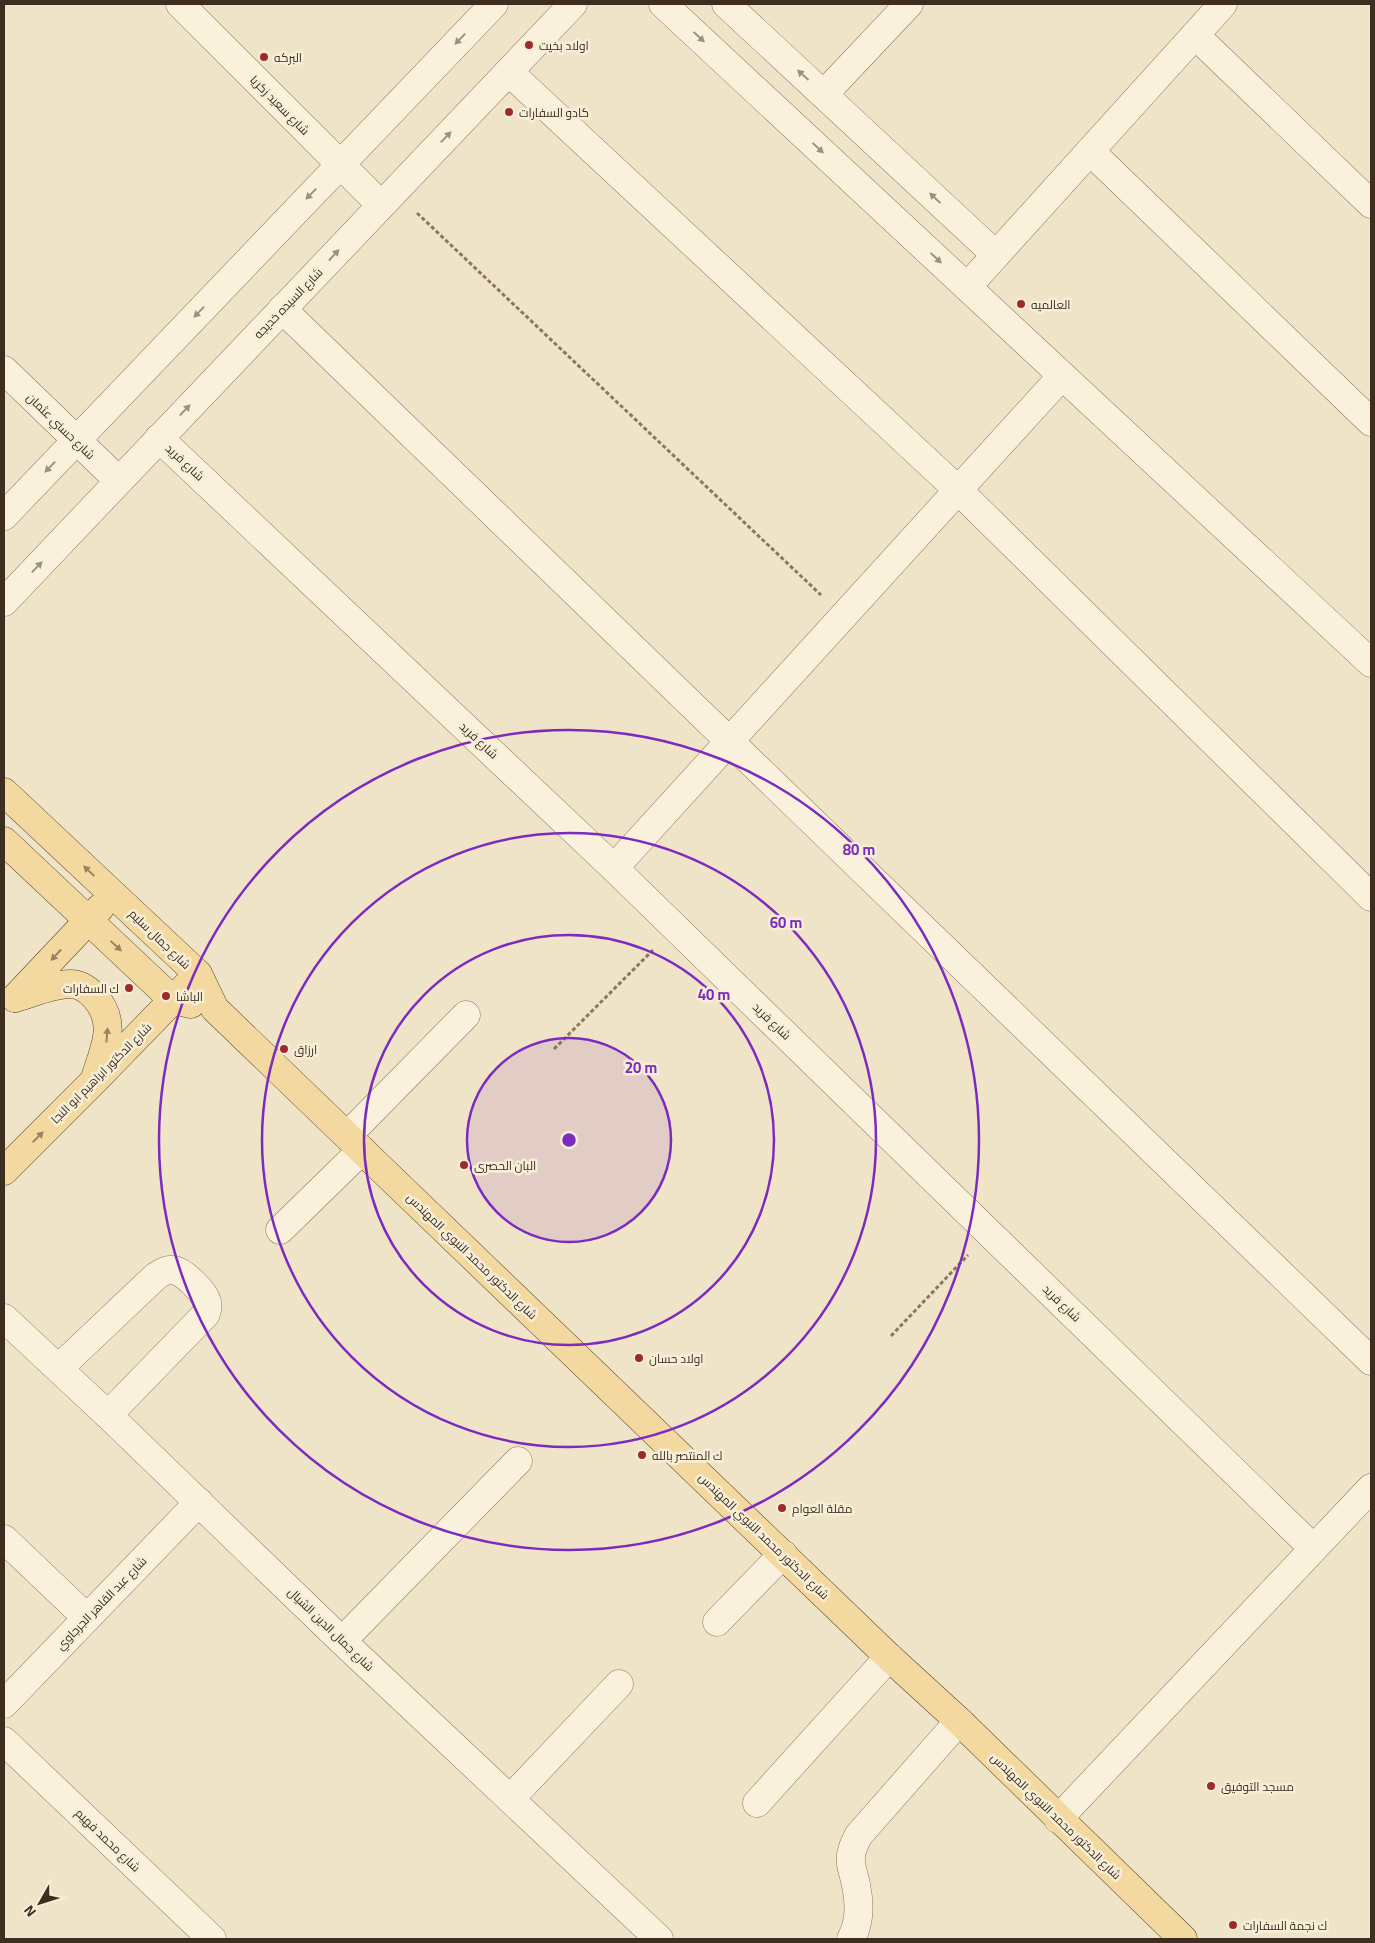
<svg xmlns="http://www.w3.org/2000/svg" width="1375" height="1943" viewBox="0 0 1375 1943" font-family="Georgia,Cairo,serif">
<rect width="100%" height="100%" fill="#f0e4c8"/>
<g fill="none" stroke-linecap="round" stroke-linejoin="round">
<defs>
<g id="minor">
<path d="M 180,4 L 381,205"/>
<path d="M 663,4 C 899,223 1134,444 1371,663"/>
<path d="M 726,4 L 996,255"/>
<path d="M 1195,35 L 1371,204"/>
<path d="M 509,72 L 958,490 L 1371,897"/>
<path d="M 824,94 L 909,4"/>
<path d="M 1090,151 L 1371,422"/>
<path d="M 967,287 L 1223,4"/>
<path d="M 282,309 L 1371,1361"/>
<path d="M 4,370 L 119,481"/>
<path d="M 159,438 L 614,868 L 1313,1548"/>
<path d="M 4,516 L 494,4"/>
<path d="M 4,602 L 573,4"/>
<path d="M 614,868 L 1061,377"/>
<path d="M 347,1136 L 466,1015"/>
<path d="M 280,1230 L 362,1150"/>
<path d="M 4,1318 L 108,1415 L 342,1641 L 659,1939"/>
<path d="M 59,1368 L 155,1277 C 161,1273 166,1269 173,1270 C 184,1271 205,1293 207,1302 C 208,1306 207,1311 206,1314 L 108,1415"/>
<path d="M 4,1539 L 87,1618"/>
<path d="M 717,1622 L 783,1554"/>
<path d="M 342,1641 L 518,1461"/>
<path d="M 4,1704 L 199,1502"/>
<path d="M 4,1741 L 212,1939"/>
<path d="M 510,1799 L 619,1684"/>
<path d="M 757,1803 L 889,1657"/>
<path d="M 1058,1819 L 1371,1488"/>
<path d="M 851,1939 C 860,1923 860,1904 856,1885 C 854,1873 848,1863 852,1851 C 853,1846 856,1841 858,1836 L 959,1721"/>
</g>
<g id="major">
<path d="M 4,792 L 198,974 L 215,1009 L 889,1657 L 959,1721 L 1183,1939"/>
<path d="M 4,841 L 173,1000 L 191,1004"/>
<path d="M 15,998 C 33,993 52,984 71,984 C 80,984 88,990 94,996 C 118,1022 105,1047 96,1075"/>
<path d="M 15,998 L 100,908"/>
<path d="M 4,1171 L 94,1081 L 198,974"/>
</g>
</defs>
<!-- minor casing -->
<use href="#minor" stroke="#8d765c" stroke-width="29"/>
<!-- major casing -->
<use href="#major" stroke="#5b4430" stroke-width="29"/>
<!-- path -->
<g stroke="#8d765c" stroke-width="3" stroke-dasharray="4 2.5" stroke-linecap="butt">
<path d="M 417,213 L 821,595"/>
<path d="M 554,1049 L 653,950"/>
<path d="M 891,1336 L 968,1255"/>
</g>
<!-- minor -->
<use href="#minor" stroke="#faf1dc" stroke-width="28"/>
<!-- major -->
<use href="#major" stroke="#f3d9a0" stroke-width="28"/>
</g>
<!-- one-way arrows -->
<defs><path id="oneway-solid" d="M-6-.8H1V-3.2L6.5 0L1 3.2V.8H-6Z" transform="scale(1.25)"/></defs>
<g fill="#9c907e">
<use href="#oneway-solid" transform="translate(699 37) rotate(43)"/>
<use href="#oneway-solid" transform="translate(460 39) rotate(134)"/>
<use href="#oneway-solid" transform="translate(803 75) rotate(-138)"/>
<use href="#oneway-solid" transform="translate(446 137) rotate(-46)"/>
<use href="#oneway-solid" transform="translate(818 148) rotate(43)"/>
<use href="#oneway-solid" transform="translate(311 194) rotate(134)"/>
<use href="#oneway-solid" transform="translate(935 198) rotate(-137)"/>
<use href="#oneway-solid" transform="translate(334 255) rotate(-47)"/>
<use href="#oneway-solid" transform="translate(936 258) rotate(43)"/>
<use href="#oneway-solid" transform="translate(199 312) rotate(134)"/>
<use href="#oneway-solid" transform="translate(185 410) rotate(-46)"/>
<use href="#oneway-solid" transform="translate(50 467) rotate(134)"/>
<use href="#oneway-solid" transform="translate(37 567) rotate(-46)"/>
</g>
<g fill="#988460">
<use href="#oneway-solid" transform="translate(89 871) rotate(-137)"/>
<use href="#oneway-solid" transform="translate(116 946) rotate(43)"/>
<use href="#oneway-solid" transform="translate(56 955) rotate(133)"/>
<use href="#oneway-solid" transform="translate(107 1035) rotate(-85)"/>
<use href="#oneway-solid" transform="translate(38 1137) rotate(-45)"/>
</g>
<!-- distance rings -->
<circle cx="569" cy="1140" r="102" fill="#7b2cbf" fill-opacity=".12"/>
<g fill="none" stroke="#7b2cbf" stroke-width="2.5">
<circle cx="569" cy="1140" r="102"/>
<circle cx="569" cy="1140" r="205"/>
<circle cx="569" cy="1140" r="307"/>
<circle cx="569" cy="1140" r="410"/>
</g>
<!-- markers -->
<g fill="#9e2a2b" stroke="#f7eed8" stroke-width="2">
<circle cx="529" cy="45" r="5"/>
<circle cx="264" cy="57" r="5"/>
<circle cx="509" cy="112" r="5"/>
<circle cx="1021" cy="304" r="5"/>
<circle cx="129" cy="988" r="5"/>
<circle cx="166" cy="996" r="5"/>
<circle cx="284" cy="1049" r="5"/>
<circle cx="464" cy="1165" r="5"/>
<circle cx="639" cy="1358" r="5"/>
<circle cx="642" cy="1455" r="5"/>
<circle cx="782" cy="1508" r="5"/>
<circle cx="1211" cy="1786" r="5"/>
<circle cx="1233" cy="1925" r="5"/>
</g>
<g text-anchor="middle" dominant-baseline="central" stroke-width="5" stroke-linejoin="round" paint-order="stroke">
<!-- poi labels -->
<g font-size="12" fill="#3d2e20" stroke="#f7eed8" text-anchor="start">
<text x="539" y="45">اولاد بخيت</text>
<text x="274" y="57">البركه</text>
<text x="519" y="112">كادو السفارات</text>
<text x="1031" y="304">العالميه</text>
<text x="119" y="988" text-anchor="end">ك السفارات</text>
<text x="176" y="996">الباشا</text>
<text x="294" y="1049">ارزاق</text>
<text x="474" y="1165">البان الحصرى</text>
<text x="649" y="1358">اولاد حسان</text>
<text x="652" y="1455">ك المنتصر بالله</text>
<text x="792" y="1508">مقلة العوام</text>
<text x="1221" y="1786">مسجد التوفيق</text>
<text x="1243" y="1925">ك نجمة السفارات</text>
</g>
<!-- street labels -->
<g font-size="12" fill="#3d2e20" stroke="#f7eed8">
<text transform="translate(280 105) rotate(45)">شارع سعيد زكريا</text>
<text transform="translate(288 303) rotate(-46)">شارع السيده خديجه</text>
<text transform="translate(61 426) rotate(44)">شارع حسني عثمان</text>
<text transform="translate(185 462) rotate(43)">شارع فريد</text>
<text transform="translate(479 740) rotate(43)">شارع فريد</text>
<text transform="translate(160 939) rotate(44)">شارع جمال سليم</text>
<text transform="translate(772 1021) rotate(44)">شارع فريد</text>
<text transform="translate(101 1073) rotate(-45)">شارع الدكتور ابراهيم ابو النجا</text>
<text transform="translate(472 1256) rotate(44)">شارع الدكتور محمد النبوي المهندس</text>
<text transform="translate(1062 1303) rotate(44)">شارع فريد</text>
<text transform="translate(764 1536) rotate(44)">شارع الدكتور محمد النبوي المهندس</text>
<text transform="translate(101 1603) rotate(-46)">شارع عبد القاهر الجرجاوي</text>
<text transform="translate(331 1629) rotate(44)">شارع جمال الدين الشيال</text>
<text transform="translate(1056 1816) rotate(44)">شارع الدكتور محمد النبوي المهندس</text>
<text transform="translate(108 1840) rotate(44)">شارع محمد فهيم</text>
</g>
</g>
<circle cx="569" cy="1140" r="8" fill="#7b2cbf" stroke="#f7eed8" stroke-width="2.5"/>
<g font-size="15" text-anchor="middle" font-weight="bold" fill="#7b2cbf" stroke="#f7eed8" stroke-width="5" stroke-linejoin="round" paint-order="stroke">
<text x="859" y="855">80 m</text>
<text x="786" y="928">60 m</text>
<text x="714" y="1000">40 m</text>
<text x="641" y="1073">20 m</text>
</g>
<!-- border -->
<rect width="1375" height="1943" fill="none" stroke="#3d2e20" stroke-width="10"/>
<!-- north arrow -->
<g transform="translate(40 1903) rotate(231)" stroke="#f7eed8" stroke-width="4" paint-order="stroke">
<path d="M0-4L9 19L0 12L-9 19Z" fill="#3d2e20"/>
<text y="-8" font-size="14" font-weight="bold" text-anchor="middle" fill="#3d2e20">N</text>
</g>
</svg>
